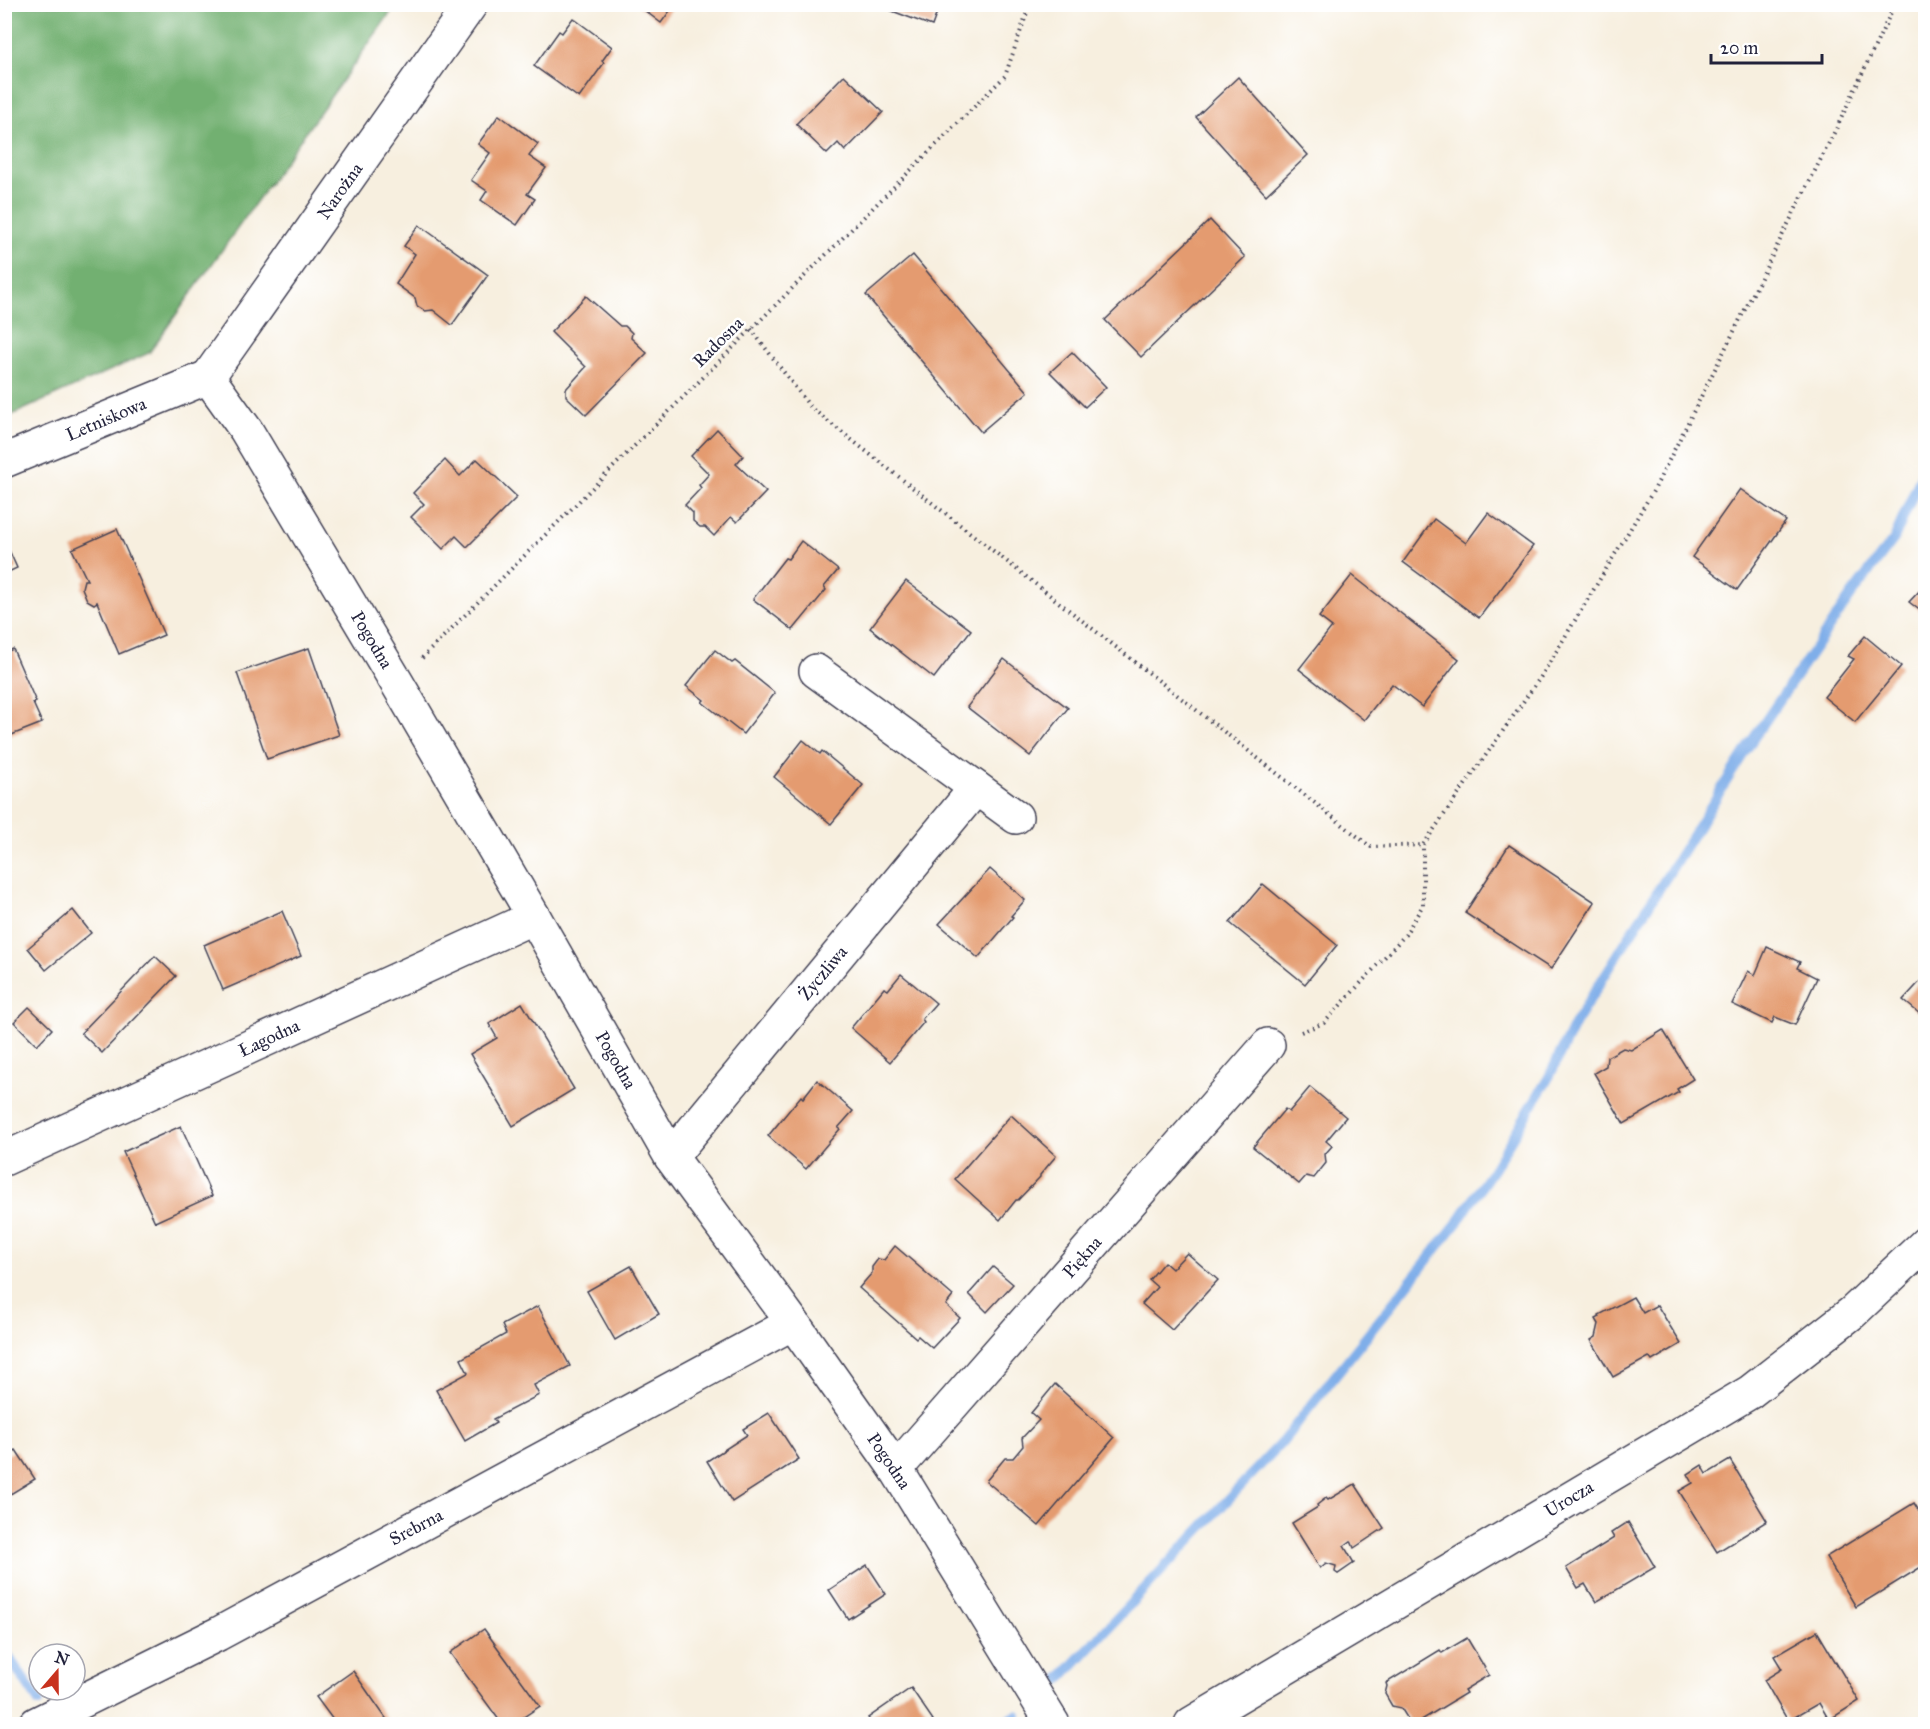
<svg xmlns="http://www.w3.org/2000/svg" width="1930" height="1729" viewBox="0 0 1930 1729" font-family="'IM FELL Great Primer',serif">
<rect width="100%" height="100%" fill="#fff"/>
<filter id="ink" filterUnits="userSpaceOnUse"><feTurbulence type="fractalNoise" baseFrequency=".0167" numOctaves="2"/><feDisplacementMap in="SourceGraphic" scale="12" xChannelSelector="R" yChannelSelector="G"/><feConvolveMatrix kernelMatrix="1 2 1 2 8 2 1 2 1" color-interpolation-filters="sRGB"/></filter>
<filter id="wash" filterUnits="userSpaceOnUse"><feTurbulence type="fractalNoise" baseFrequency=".008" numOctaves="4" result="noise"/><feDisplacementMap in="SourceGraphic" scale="24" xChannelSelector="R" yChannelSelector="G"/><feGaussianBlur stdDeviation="1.35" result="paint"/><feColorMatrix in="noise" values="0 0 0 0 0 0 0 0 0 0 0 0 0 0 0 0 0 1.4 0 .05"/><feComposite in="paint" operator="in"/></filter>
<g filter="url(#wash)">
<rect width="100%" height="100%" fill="#f7efdf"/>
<!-- forest -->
<path fill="#72b071" stroke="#4a6956" stroke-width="1.5" d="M 4,5 L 396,5 L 149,353 L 5,418 Z"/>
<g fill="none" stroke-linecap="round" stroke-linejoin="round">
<!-- stream -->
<g stroke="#7faee9" stroke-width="10">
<path d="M 4,1650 L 39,1702"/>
<path d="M 1059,1680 L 1282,1442 L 1457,1223 L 1494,1168 L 1549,1077 L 1575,1023 L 1751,742 L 1852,594 L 1894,539 L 1926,465"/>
<path d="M 1002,1724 L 1017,1715"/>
</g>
</g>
<g id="blocks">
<!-- building -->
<g fill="#e49b6f">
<path d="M 636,4 L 675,4 L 661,23 Z"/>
<path d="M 880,4 L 940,4 L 932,26 L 879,6 Z"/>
<path d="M 573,18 L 612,47 L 602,61 L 604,63 L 579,98 L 534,66 L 559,31 L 562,33 Z"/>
<path d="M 844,75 L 883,112 L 845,151 L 838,143 L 827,154 L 796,124 Z"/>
<path d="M 1238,77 L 1308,155 L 1266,195 L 1196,117 Z"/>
<path d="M 499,115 L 538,144 L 529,156 L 546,168 L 527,194 L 535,199 L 517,225 L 481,200 L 487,191 L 471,180 L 490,153 L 478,144 Z"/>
<path d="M 1210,220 L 1245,257 L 1141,357 L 1105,320 Z"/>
<path d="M 419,225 L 488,275 L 452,325 L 433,310 L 425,311 L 417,306 L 415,298 L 396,284 L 415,254 L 404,246 Z"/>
<path d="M 913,255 L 1028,392 L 981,432 L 866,295 Z"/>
<path d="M 586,296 L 620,326 L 625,326 L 632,333 L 631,338 L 647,353 L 586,415 L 566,396 L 566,389 L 586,367 L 551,332 Z"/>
<path d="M 1072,352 L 1106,387 L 1085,407 L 1050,372 Z"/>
<path d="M 717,429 L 743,456 L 736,464 L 766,492 L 737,522 L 731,517 L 714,536 L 705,527 L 700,527 L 693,521 L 693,513 L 685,505 L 701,488 L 699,485 L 709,474 L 691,456 Z"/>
<path d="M 477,459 L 517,497 L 467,547 L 456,536 L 443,549 L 411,517 L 424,504 L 413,493 L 445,460 L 460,476 Z"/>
<path d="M 1740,489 L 1786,521 L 1737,590 L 1692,557 Z"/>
<path d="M 1488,513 L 1533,546 L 1479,618 L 1403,562 L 1434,519 L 1466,543 Z"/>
<path d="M 117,529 L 164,635 L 119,654 L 97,602 L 94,604 L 87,600 L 82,588 L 84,580 L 87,580 L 72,549 Z"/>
<path d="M 4,539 L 17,568 L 4,574 Z"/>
<path d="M 801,541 L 838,570 L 824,587 L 826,590 L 793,630 L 753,599 L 785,558 L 788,559 Z"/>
<path d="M 1352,575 L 1459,659 L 1422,707 L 1392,684 L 1364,720 L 1299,669 L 1332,627 L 1319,617 Z"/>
<path d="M 906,581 L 971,630 L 934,678 L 870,628 Z"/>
<path d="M 1926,584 L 1926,615 L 1909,602 Z"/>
<path d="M 1865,636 L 1901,666 L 1855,722 L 1824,697 L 1854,659 L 1848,656 Z"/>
<path d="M 309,648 L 339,735 L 267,759 L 237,673 Z"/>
<path d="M 13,649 L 36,702 L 33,703 L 42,723 L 9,736 L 4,725 L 4,653 Z"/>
<path d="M 715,650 L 732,663 L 735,661 L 775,693 L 743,734 L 702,702 L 704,700 L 686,686 Z"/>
<path d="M 1004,659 L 1068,708 L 1030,756 L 967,707 Z"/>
<path d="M 803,740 L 820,754 L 822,751 L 863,785 L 831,824 L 774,777 Z"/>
<path d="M 1509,845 L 1595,902 L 1551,969 L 1465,913 Z"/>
<path d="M 990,869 L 1025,900 L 1011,916 L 1013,917 L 978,958 L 939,924 Z"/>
<path d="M 1263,884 L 1337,945 L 1305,984 L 1230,923 Z"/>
<path d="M 73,910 L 91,933 L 46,970 L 28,948 Z"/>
<path d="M 282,911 L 301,956 L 223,990 L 204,945 Z"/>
<path d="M 1767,947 L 1800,962 L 1797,968 L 1817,978 L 1795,1025 L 1775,1017 L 1772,1023 L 1732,1004 L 1748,971 L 1755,975 Z"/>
<path d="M 155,956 L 176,976 L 102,1053 L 81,1033 Z"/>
<path d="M 901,974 L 936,1003 L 922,1019 L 924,1022 L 890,1062 L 851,1028 L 884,988 L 888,990 Z"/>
<path d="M 1926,975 L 1926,1019 L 1903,1000 Z"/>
<path d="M 522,1003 L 574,1089 L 513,1126 L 470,1054 L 497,1038 L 489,1024 Z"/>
<path d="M 29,1007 L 52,1029 L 37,1045 L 14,1022 Z"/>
<path d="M 1663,1030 L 1693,1079 L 1677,1089 L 1679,1092 L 1624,1124 L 1594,1073 L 1606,1066 L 1607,1057 L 1623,1048 L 1631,1050 Z"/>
<path d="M 817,1080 L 853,1111 L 838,1128 L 840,1129 L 806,1169 L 768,1136 L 801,1096 L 803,1098 Z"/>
<path d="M 1310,1087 L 1346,1117 L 1326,1141 L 1332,1146 L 1325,1154 L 1326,1163 L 1314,1178 L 1306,1176 L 1299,1184 L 1253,1147 L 1285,1109 L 1289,1112 Z"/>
<path d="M 1011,1115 L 1056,1156 L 1040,1175 L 1040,1177 L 1018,1200 L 1016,1200 L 1000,1220 L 955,1179 Z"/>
<path d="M 181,1126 L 212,1196 L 155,1222 L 123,1152 Z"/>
<path d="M 895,1246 L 953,1296 L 946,1305 L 960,1318 L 932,1348 L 918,1336 L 916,1338 L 859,1288 L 872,1273 L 872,1267 L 878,1259 L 884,1260 Z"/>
<path d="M 1187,1253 L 1218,1280 L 1172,1330 L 1142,1304 L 1157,1287 L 1149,1280 L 1164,1262 L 1172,1269 Z"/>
<path d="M 631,1266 L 659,1314 L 615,1340 L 587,1291 Z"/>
<path d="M 993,1267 L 1013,1284 L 987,1312 L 969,1294 Z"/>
<path d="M 1633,1297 L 1643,1313 L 1657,1305 L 1681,1344 L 1652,1361 L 1649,1357 L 1613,1377 L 1591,1340 L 1596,1337 L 1599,1324 L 1596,1319 L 1600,1317 L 1599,1315 Z"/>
<path d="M 538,1306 L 570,1366 L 534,1385 L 539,1395 L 493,1419 L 496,1423 L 465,1441 L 436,1390 L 468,1373 L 461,1359 L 506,1334 L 502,1325 Z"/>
<path d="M 1055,1384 L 1114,1438 L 1039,1526 L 986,1481 L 1005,1458 L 1013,1458 L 1023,1446 L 1022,1438 L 1039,1420 L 1031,1413 Z"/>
<path d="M 769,1413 L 799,1459 L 732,1502 L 707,1461 L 747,1435 L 743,1429 Z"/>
<path d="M 16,1450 L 35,1479 L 4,1498 L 4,1457 Z"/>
<path d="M 1730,1460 L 1767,1521 L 1717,1552 L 1679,1491 L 1693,1483 L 1688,1474 L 1702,1465 L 1707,1474 Z"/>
<path d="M 1355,1484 L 1384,1528 L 1354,1548 L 1351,1541 L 1344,1546 L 1354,1563 L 1338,1574 L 1335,1572 L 1336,1566 L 1326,1563 L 1320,1568 L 1292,1523 L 1318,1507 L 1317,1505 L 1326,1498 L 1328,1500 Z"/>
<path d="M 1914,1503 L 1926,1522 L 1926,1564 L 1856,1607 L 1826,1557 Z"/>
<path d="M 1628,1522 L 1655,1567 L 1596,1602 L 1585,1584 L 1578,1588 L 1566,1568 L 1614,1538 L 1611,1533 Z"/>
<path d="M 867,1565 L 886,1594 L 848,1619 L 829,1590 Z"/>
<path d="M 484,1629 L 540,1706 L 513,1724 L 502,1724 L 450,1653 Z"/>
<path d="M 1817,1631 L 1859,1701 L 1829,1720 L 1819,1703 L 1788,1721 L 1764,1680 L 1782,1669 L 1774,1656 Z"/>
<path d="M 1467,1638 L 1489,1675 L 1464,1690 L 1466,1693 L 1415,1724 L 1411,1724 L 1401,1708 L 1392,1706 L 1385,1694 L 1387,1686 L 1386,1683 L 1440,1650 L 1442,1653 Z"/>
<path d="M 353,1671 L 390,1724 L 336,1724 L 316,1697 Z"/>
<path d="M 911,1688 L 933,1720 L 927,1724 L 873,1724 L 868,1718 Z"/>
</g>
</g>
</g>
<g filter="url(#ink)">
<use href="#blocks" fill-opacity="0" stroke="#424154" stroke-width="1.5"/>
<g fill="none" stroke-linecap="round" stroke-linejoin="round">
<defs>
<g id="minor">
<path d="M 208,377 L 246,430 L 397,683 L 534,917 L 671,1157 L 793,1323 L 896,1469 L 1053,1724"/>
<path d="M 208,377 L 471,4"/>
<path d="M 4,461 L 208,377"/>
<path d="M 816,671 L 1016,817"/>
<path d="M 671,1157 L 976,788"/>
<path d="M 4,1159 L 534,917"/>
<path d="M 896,1469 L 1268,1045"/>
<path d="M 36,1724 L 218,1634 L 793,1323"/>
<path d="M 1191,1724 L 1750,1392 L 1853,1312 L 1926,1243"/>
</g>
</defs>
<!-- minor casing -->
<use href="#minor" stroke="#424154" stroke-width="36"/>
<!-- path -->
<g stroke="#424154" stroke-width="4" stroke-dasharray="1.5 4.5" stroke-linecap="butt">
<path d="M 751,329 L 811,408 L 1371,847 L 1423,845"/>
<path d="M 422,658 L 1005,76 L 1030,4"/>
<path d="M 1301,1032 L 1324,1023 L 1405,935 L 1423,905 L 1423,845 L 1542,675 L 1655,488 L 1838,125 L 1895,4"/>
</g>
<!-- minor -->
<use href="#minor" stroke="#fff" stroke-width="33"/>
</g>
</g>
<g text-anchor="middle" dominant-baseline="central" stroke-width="5" stroke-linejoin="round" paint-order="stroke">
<!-- street labels -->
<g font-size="18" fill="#22223b" stroke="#fff">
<text transform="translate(340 191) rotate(-55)">Narożna</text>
<text transform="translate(718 342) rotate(-45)">Radosna</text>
<text transform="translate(106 419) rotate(-23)">Letniskowa</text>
<text transform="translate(372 640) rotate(59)">Pogodna</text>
<text transform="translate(823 973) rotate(-50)">Życzliwa</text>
<text transform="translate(269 1038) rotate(-25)">Łagodna</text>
<text transform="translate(616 1060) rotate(60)">Pogodna</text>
<text transform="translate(1082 1257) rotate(-49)">Piękna</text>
<text transform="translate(889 1461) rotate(56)">Pogodna</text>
<text transform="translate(1569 1499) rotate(-31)">Urocza</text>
<text transform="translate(416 1527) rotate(-28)">Srebrna</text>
</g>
</g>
<!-- margin -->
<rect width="1930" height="1729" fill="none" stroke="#fff" stroke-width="24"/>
<!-- north arrow -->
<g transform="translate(57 1672) rotate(20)"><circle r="28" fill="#ffffff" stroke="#a7a7b1" stroke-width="1.5"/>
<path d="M0-4.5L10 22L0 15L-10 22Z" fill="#c8321e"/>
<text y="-9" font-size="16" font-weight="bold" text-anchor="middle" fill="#22223b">N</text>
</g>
<!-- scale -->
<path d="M1711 54v9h111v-9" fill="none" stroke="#22223b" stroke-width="3"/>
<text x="1720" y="54" font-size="18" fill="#22223b" stroke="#ffffff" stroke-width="4.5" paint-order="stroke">20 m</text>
</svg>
